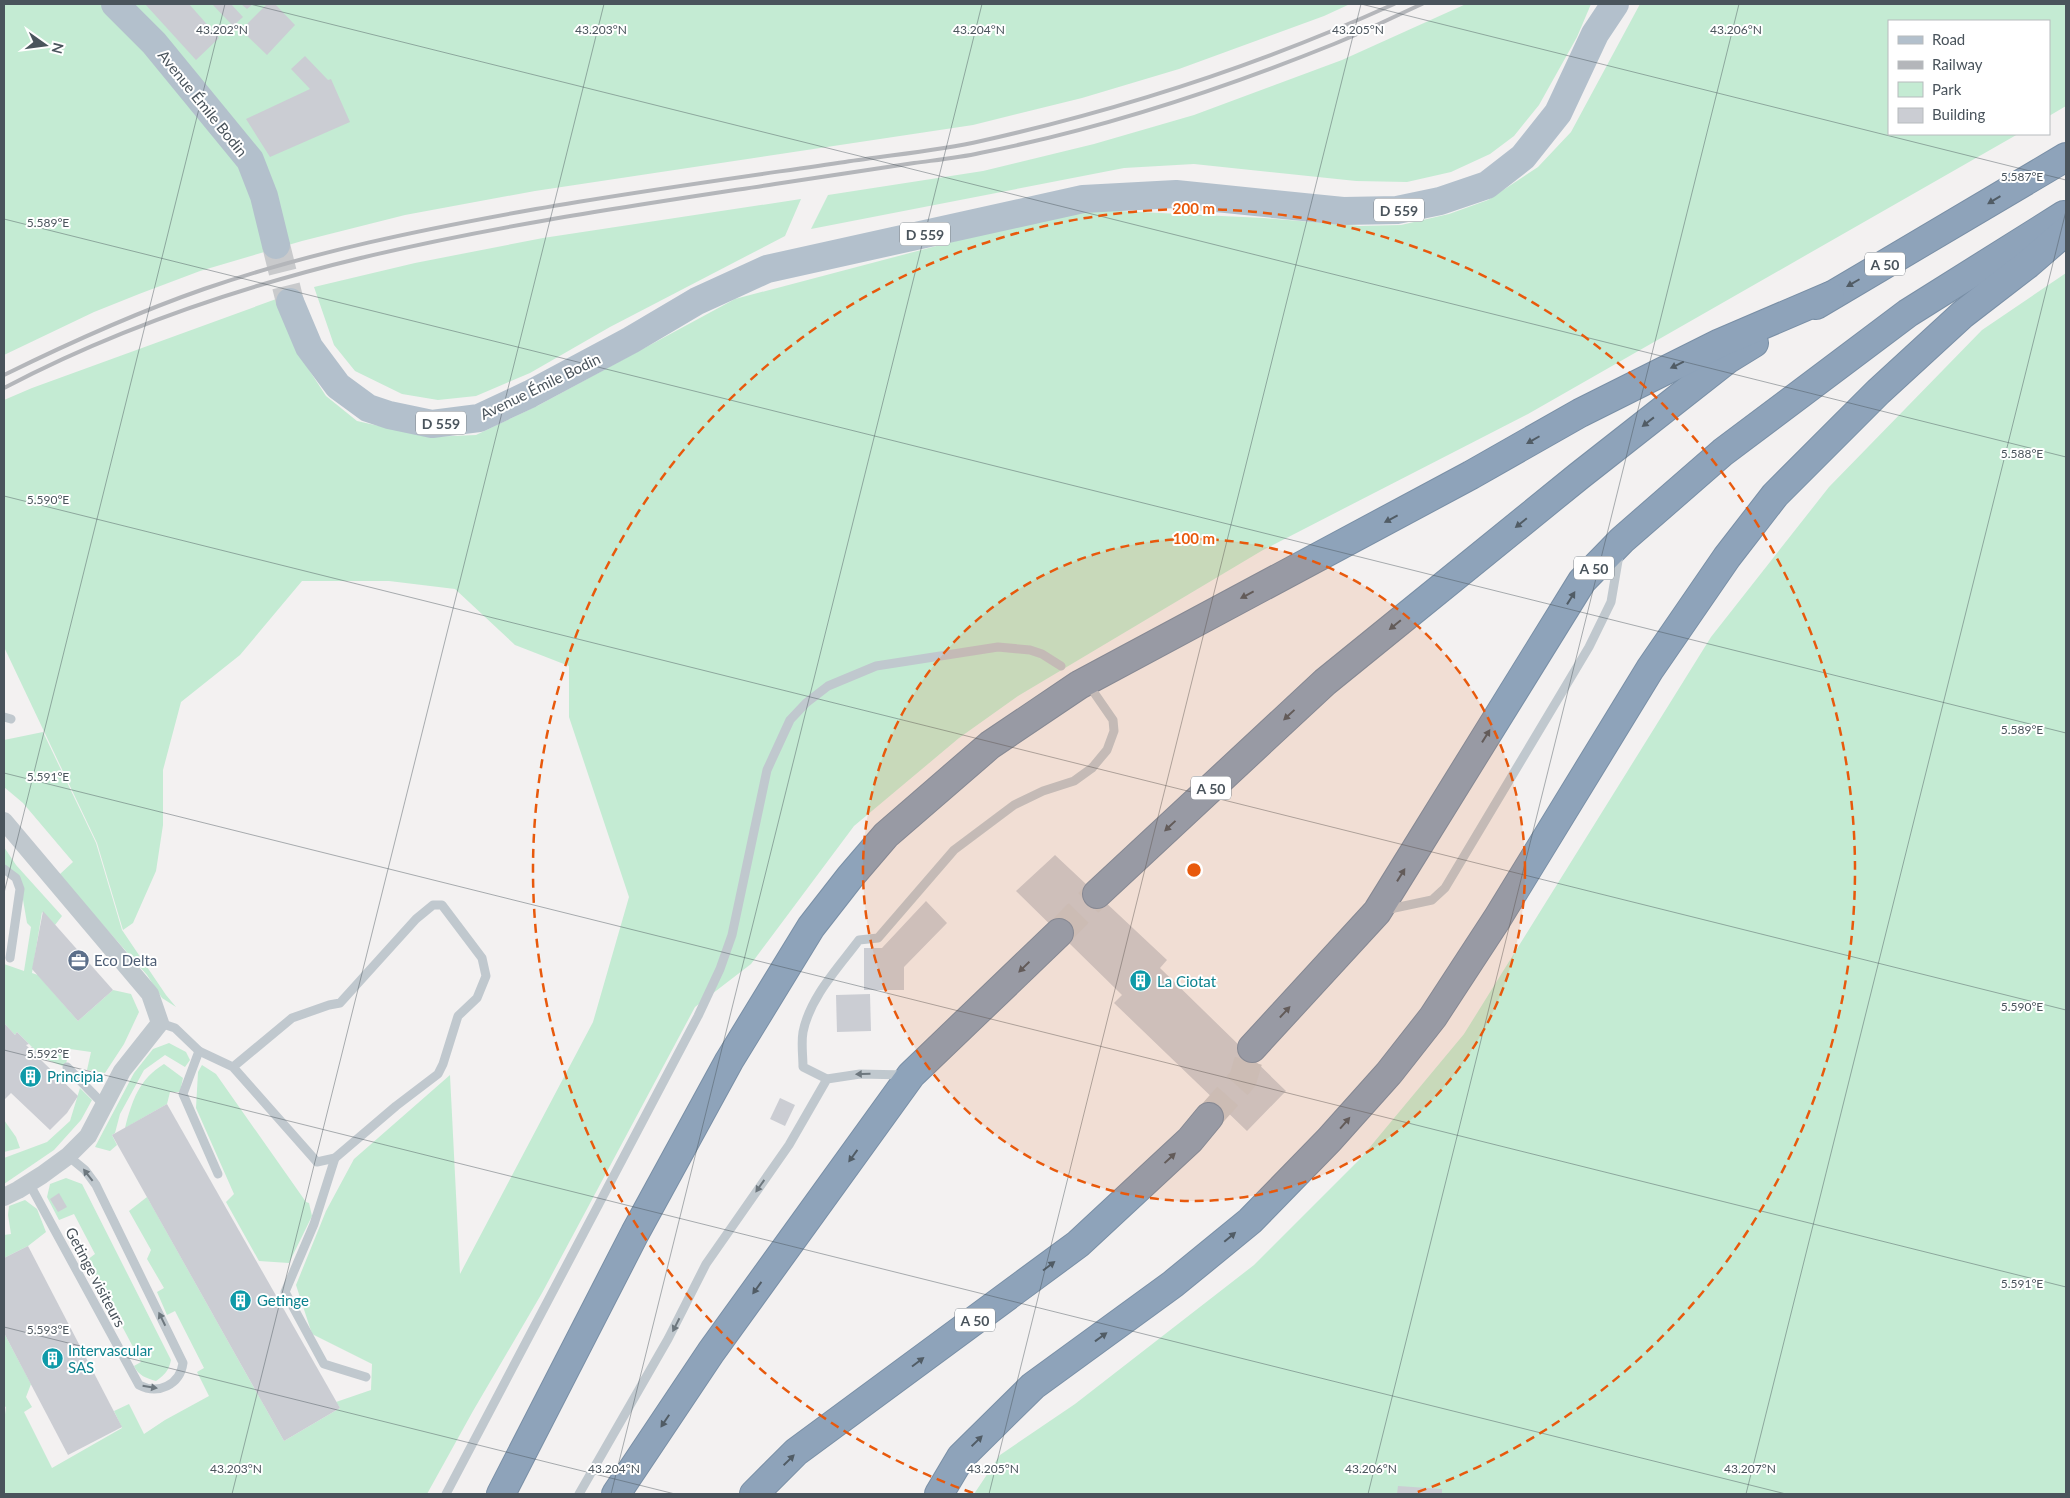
<svg xmlns="http://www.w3.org/2000/svg" width="2070" height="1498" viewBox="0 0 2070 1498" font-family="Lato,sans-serif">
<rect width="100%" height="100%" fill="#f3f1f1"/>
<!-- green -->
<g fill="#c4ebd3">
<path d="M 4,4 L 1350,4 L 1324,16 L 1179,69 L 1082,98 L 973,125 L 535,191 L 405,215 L 302,241 L 200,271 L 139,294 L 94,312 L 4,355 Z"/>
<path d="M 1466,4 L 1591,4 L 1577,37 L 1539,105 L 1514,136 L 1490,154 L 1451,172 L 1407,182 L 1356,181 L 1194,164 L 1124,168 L 811,229 L 828,195 L 983,171 L 1094,144 L 1194,115 L 1342,60 Z"/>
<path d="M 1640,4 L 2066,4 L 2066,106 L 2049,116 L 2049,21 L 1889,21 L 1889,134 L 2018,134 L 1528,414 L 1263,550 L 1018,696 L 959,738 L 854,826 L 751,964 L 695,1007 L 542,1293 L 473,1411 L 427,1494 L 4,1494 L 4,1422 L 6,1407 L 4,1406 L 4,1333 L 31,1384 L 26,1397 L 32,1407 L 24,1412 L 52,1468 L 122,1428 L 114,1411 L 129,1404 L 144,1434 L 165,1420 L 209,1396 L 197,1372 L 204,1368 L 175,1311 L 167,1315 L 157,1292 L 164,1288 L 147,1259 L 151,1250 L 129,1211 L 147,1197 L 284,1441 L 340,1408 L 336,1402 L 371,1390 L 372,1364 L 312,1334 L 296,1285 L 326,1211 L 354,1159 L 450,1075 L 460,1274 L 593,1022 L 629,897 L 569,717 L 569,666 L 515,645 L 455,589 L 389,581 L 302,581 L 240,655 L 181,702 L 163,770 L 163,825 L 156,871 L 133,923 L 123,930 L 97,843 L 4,647 L 4,400 L 32,388 L 279,298 L 298,353 L 326,396 L 357,421 L 428,437 L 476,435 L 539,405 L 735,299 L 1077,209 L 1264,218 L 1360,226 L 1401,225 L 1449,214 L 1488,200 L 1538,167 L 1571,132 Z"/>
<path d="M 801,199 L 785,236 L 610,327 L 530,373 L 476,396 L 438,400 L 402,394 L 355,371 L 334,345 L 314,287 L 415,263 L 543,238 Z"/>
<path d="M 2066,273 L 2066,1494 L 974,1494 L 1000,1455 L 1075,1404 L 1254,1265 L 1360,1159 L 1464,1034 L 1711,637 L 1829,487 L 1982,330 Z"/>
<path d="M 43,732 L 96,843 L 122,930 L 166,995 L 176,1007 L 162,998 L 147,975 L 59,875 L 73,862 L 23,803 L 4,787 L 4,740 Z"/>
<path d="M 4,847 L 16,865 L 62,916 L 55,925 L 42,912 L 32,973 L 38,975 L 78,1021 L 113,990 L 131,994 L 139,1012 L 124,1044 L 105,1073 L 87,1070 L 91,1052 L 70,1049 L 65,1067 L 43,1058 L 17,1032 L 15,1035 L 4,1023 L 4,964 L 24,971 L 31,927 L 27,923 L 21,888 L 4,865 Z"/>
<path d="M 169,1043 L 186,1052 L 190,1060 L 185,1067 L 165,1055 L 144,1070 L 120,1114 L 115,1133 L 112,1135 L 117,1145 L 110,1151 L 95,1147 L 134,1073 L 153,1049 Z"/>
<path d="M 164,1064 L 183,1078 L 180,1092 L 170,1092 L 167,1104 L 125,1128 C 132,1101 139,1079 164,1064 Z"/>
<path d="M 202,1065 L 216,1074 L 306,1202 L 309,1203 L 312,1216 L 289,1263 L 259,1261 L 226,1202 L 234,1194 L 196,1108 L 198,1072 Z"/>
<path d="M 80,1088 L 92,1100 L 81,1120 L 54,1150 L 4,1184 L 4,1158 L 47,1142 L 70,1121 Z"/>
<path d="M 4,1120 L 16,1137 L 20,1148 L 4,1152 Z"/>
<path d="M 66,1178 L 82,1184 L 171,1360 C 169,1370 165,1375 156,1381 C 146,1378 139,1376 134,1366 L 141,1362 L 87,1260 L 95,1254 L 74,1214 L 59,1220 L 47,1197 L 50,1184 Z"/>
<path d="M 25,1200 L 37,1209 L 46,1232 L 28,1246 L 4,1258 L 4,1235 L 11,1234 L 8,1215 L 9,1206 Z"/>
</g>
<!-- building -->
<g fill="#cbcdd3">
<path d="M 145,4 L 189,4 L 219,38 L 196,60 Z"/>
<path d="M 212,4 L 231,4 L 243,17 L 233,26 Z"/>
<path d="M 241,4 L 253,4 L 247,9 Z"/>
<path d="M 267,4 L 275,4 L 295,25 L 267,55 L 241,30 Z"/>
<path d="M 305,56 L 328,80 L 331,79 L 350,122 L 270,157 L 246,119 L 310,89 L 291,69 Z"/>
<path d="M 1055,855 L 1167,960 L 1160,968 L 1286,1091 L 1247,1131 L 1114,1003 L 1122,995 L 1016,891 Z"/>
<path d="M 926,901 L 947,923 L 904,967 L 904,990 L 864,990 L 864,948 L 882,948 Z"/>
<path d="M 43,911 L 113,990 L 78,1021 L 32,969 Z"/>
<path d="M 870,994 L 871,1031 L 837,1032 L 836,995 Z"/>
<path d="M 4,1023 L 15,1035 L 17,1032 L 29,1044 L 26,1045 L 30,1049 L 32,1047 L 43,1058 L 41,1060 L 78,1096 L 67,1113 L 50,1130 L 11,1093 L 4,1100 Z"/>
<path d="M 780,1098 L 795,1105 L 785,1126 L 770,1119 Z"/>
<path d="M 167,1104 L 340,1408 L 284,1441 L 112,1135 Z"/>
<path d="M 59,1193 L 67,1207 L 58,1212 L 50,1199 Z"/>
<path d="M 28,1246 L 122,1427 L 68,1455 L 4,1333 L 4,1258 Z"/>
<path d="M 1398,1486 L 1442,1489 L 1442,1494 L 1397,1494 Z"/>
</g>
<g fill="none" stroke-linecap="round" stroke-linejoin="round">
<!-- primary-tunnel -->
<path stroke="#c9cacc" stroke-width="28" stroke-dasharray="28 14" stroke-linecap="butt" d="M 276,245 L 290,302"/>
<!-- motorway-tunnel -->
<g stroke="#c9cacc" stroke-width="28" stroke-dasharray="28 14" stroke-linecap="butt">
<path d="M 1059,933 L 1097,894"/>
<path d="M 1209,1117 L 1243,1079 L 1252,1048"/>
</g>
<defs>
<g id="motorway">
<path d="M 1816,305 L 2066,157"/>
<path d="M 1097,894 L 1325,682 L 1579,476 L 1728,359 L 1754,343"/>
<path d="M 1252,1048 L 1377,912 L 1582,581 L 1622,540 L 1723,452 L 1908,313 L 2064,215"/>
<path d="M 501,1494 L 635,1233 L 729,1061 L 811,927 L 850,877 L 886,835 L 990,745 L 1079,685 L 1471,475 L 1580,413 L 1720,343 L 1830,296"/>
<path d="M 616,1494 L 711,1352 L 911,1075 L 1059,933"/>
<path d="M 754,1494 L 796,1452 L 1078,1244 L 1190,1140 L 1209,1117"/>
<path d="M 939,1494 L 961,1457 L 1033,1386 L 1173,1284 L 1250,1221 L 1329,1140 L 1389,1073 L 1433,1017 L 1497,919 L 1650,669 L 1727,557 L 1775,495 L 1878,392 L 1963,314 L 2028,264 L 2066,231"/>
</g>
</defs>
<!-- motorway casing -->
<use href="#motorway" stroke="#798fa6" stroke-width="30"/>
<!-- service -->
<g stroke="#c0c8ce" stroke-width="9">
<path d="M 4,717 L 11,719"/>
<path d="M 4,869 L 16,878 L 20,889 L 10,958"/>
<path d="M 1385,910 L 1432,900 L 1445,888 L 1589,647 L 1611,602 L 1619,555"/>
<path d="M 160,1023 L 175,1028 L 199,1051 L 233,1067 L 317,1162 L 335,1158 L 396,1106 L 438,1074 L 443,1064 L 458,1016 L 477,998 L 486,976 L 482,958 L 442,905 L 433,905 L 416,919 L 340,1003 L 329,1005 L 292,1018 L 233,1067"/>
<path d="M 199,1051 L 183,1094 L 218,1174"/>
<path d="M 67,1067 L 104,1105"/>
<path d="M 827,1079 L 803,1067 C 803,1056 801,1043 803,1032 C 810,997 838,968 859,940 L 878,938 L 954,850 L 1014,805 L 1043,791 L 1074,781 L 1092,768 L 1107,750 L 1114,731 L 1113,720 L 1095,694"/>
<path d="M 335,1158 L 314,1224 L 285,1292 L 324,1364 L 366,1377"/>
<path d="M 29,1183 L 139,1385 C 158,1395 180,1385 183,1363 L 96,1185 L 85,1170 L 68,1156"/>
<path d="M 446,1494 L 698,1016 L 720,969 L 732,935 L 767,770 L 790,720 L 806,703 L 828,686 L 876,666 L 998,647 L 1030,650 L 1042,654 L 1061,666"/>
<path d="M 579,1494 L 668,1339 L 706,1264 L 789,1145 L 827,1079 L 860,1074 L 906,1075"/>
</g>
<!-- minor -->
<path stroke="#c0c8ce" stroke-width="18" d="M 4,821 L 150,994 L 160,1023 L 122,1071 L 88,1136 L 68,1156 L 42,1175 L 18,1190 L 4,1197"/>
<!-- primary -->
<g stroke="#b3c0cc" stroke-width="28">
<path d="M 115,4 L 154,43 L 250,160 L 264,196 L 276,245"/>
<path d="M 290,302 L 309,347 L 338,386 L 368,408 L 389,415 L 432,424 L 479,418 L 530,394 L 631,340 L 697,301 L 767,269 L 1083,199 L 1176,194 L 1343,211 L 1397,210 L 1440,201 L 1487,185 L 1523,157 L 1558,113 L 1595,34 L 1615,4"/>
</g>
<!-- motorway -->
<use href="#motorway" stroke="#8ea3ba" stroke-width="28"/>
<!-- rail -->
<g stroke="#b4b6ba" stroke-width="4">
<path d="M 4,375 C 69,343 135,313 204,289 C 311,252 424,229 536,209 C 638,191 742,177 845,162 C 890,155 937,151 981,141 C 1123,109 1262,64 1394,4"/>
<path d="M 4,388 C 247,260 507,225 775,184 C 821,177 868,170 914,163 C 936,160 958,158 980,153 C 1101,129 1220,90 1334,44 C 1364,32 1393,17 1422,4"/>
</g>
</g>
<!-- one-way arrows -->
<defs><path id="oneway-solid" d="M-6-.8H1V-3.2L6.5 0L1 3.2V.8H-6Z" transform="scale(1.25)"/></defs>
<g fill="#515c65">
<use href="#oneway-solid" transform="translate(1994 200) rotate(149)"/>
<use href="#oneway-solid" transform="translate(1853 283) rotate(150)"/>
<use href="#oneway-solid" transform="translate(1677 365) rotate(154)"/>
<use href="#oneway-solid" transform="translate(1648 422) rotate(142)"/>
<use href="#oneway-solid" transform="translate(1533 440) rotate(150)"/>
<use href="#oneway-solid" transform="translate(1391 519) rotate(152)"/>
<use href="#oneway-solid" transform="translate(1521 523) rotate(141)"/>
<use href="#oneway-solid" transform="translate(1247 595) rotate(152)"/>
<use href="#oneway-solid" transform="translate(1571 598) rotate(-58)"/>
<use href="#oneway-solid" transform="translate(1395 625) rotate(141)"/>
<use href="#oneway-solid" transform="translate(1289 715) rotate(137)"/>
<use href="#oneway-solid" transform="translate(1486 736) rotate(-58)"/>
<use href="#oneway-solid" transform="translate(1170 826) rotate(137)"/>
<use href="#oneway-solid" transform="translate(1401 875) rotate(-58)"/>
<use href="#oneway-solid" transform="translate(1024 967) rotate(136)"/>
<use href="#oneway-solid" transform="translate(1285 1012) rotate(-47)"/>
<use href="#oneway-solid" transform="translate(1345 1123) rotate(-49)"/>
<use href="#oneway-solid" transform="translate(853 1156) rotate(126)"/>
<use href="#oneway-solid" transform="translate(1170 1158) rotate(-43)"/>
<use href="#oneway-solid" transform="translate(1230 1237) rotate(-40)"/>
<use href="#oneway-solid" transform="translate(1049 1266) rotate(-37)"/>
<use href="#oneway-solid" transform="translate(757 1288) rotate(126)"/>
<use href="#oneway-solid" transform="translate(1101 1337) rotate(-36)"/>
<use href="#oneway-solid" transform="translate(918 1362) rotate(-37)"/>
<use href="#oneway-solid" transform="translate(665 1421) rotate(124)"/>
<use href="#oneway-solid" transform="translate(977 1441) rotate(-44)"/>
<use href="#oneway-solid" transform="translate(789 1460) rotate(-44)"/>
</g>
<g fill="#6d777e">
<use href="#oneway-solid" transform="translate(863 1074) rotate(178)"/>
<use href="#oneway-solid" transform="translate(88 1175) rotate(-128)"/>
<use href="#oneway-solid" transform="translate(760 1186) rotate(125)"/>
<use href="#oneway-solid" transform="translate(162 1319) rotate(-116)"/>
<use href="#oneway-solid" transform="translate(676 1325) rotate(117)"/>
<use href="#oneway-solid" transform="translate(150 1387) rotate(9)"/>
</g>
<!-- ticks -->
<path fill="none" stroke="#4a545c" stroke-width="1" stroke-opacity="0.45" d="M 250,4 L 2066,457M 1361,4 L 2066,180M 4,219 L 2066,733M 4,496 L 2066,1010M 4,773 L 2066,1287M 4,893 L 225,4M 4,1050 L 1786,1494M 4,1327 L 675,1494M 232,1494 L 604,4M 611,1494 L 982,4M 989,1494 L 1361,4M 1368,1494 L 1739,4M 1746,1494 L 2066,211"/>
<!-- distance rings -->
<circle cx="1194" cy="870" r="331" fill="#e8590c" fill-opacity=".12"/>
<g fill="none" stroke="#e8590c" stroke-width="2.5" stroke-dasharray="9 6">
<circle cx="1194" cy="870" r="331"/>
<path d="M973 1493A661 661 0 1 1 1415 1493"/>
</g>
<!-- icons -->
<defs>
<symbol id="office-disc" viewBox="-11 -11 22 22"><circle r="9.5" fill="#5c6f8a" stroke="#fff"/><path d="M-6-3h4V-5.5h4V-3h4V5H-6ZM-1-4.5V-3h2v-1.5ZM-6 0V1H6V0Z" fill="#fff"/></symbol>
<symbol id="building-disc" viewBox="-11 -11 22 22"><circle r="9.5" fill="#0f9aa8" stroke="#fff"/><path d="M-4-6H4V6H1V3H-1V6H-4ZM-2.5-4.3h1.7v1.8h-1.7ZM.8-4.3h1.7v1.8H.8ZM-2.5-1h1.7V.8h-1.7ZM.8-1h1.7V.8H.8Z" fill="#fff"/></symbol>
</defs>
<g fill-rule="evenodd">
<use href="#office-disc" x="66" y="948" width="25" height="25"/>
<use href="#building-disc" x="1128" y="968" width="25" height="25"/>
<use href="#building-disc" x="18" y="1064" width="25" height="25"/>
<use href="#building-disc" x="228" y="1288" width="25" height="25"/>
<use href="#building-disc" x="40" y="1346" width="25" height="25"/>
</g>
<g text-anchor="middle" dominant-baseline="central" stroke-width="4" stroke-linejoin="round" paint-order="stroke">
<!-- shield labels -->
<g fill="#fff" stroke="#80878d" stroke-width="1">
<rect x="1374" y="198.5" width="50" height="23" rx="4"/>
<rect x="900" y="222.5" width="50" height="23" rx="4"/>
<rect x="1865" y="252.5" width="40" height="23" rx="4"/>
<rect x="416" y="411.5" width="50" height="23" rx="4"/>
<rect x="1574" y="556.5" width="40" height="23" rx="4"/>
<rect x="1191" y="776.5" width="40" height="23" rx="4"/>
<rect x="955" y="1308.5" width="40" height="23" rx="4"/>
</g>
<g font-size="14" font-weight="bold" fill="#4a545c">
<text x="1399" y="210">D 559</text>
<text x="925" y="234">D 559</text>
<text x="1885" y="264">A 50</text>
<text x="441" y="423">D 559</text>
<text x="1594" y="568">A 50</text>
<text x="1211" y="788">A 50</text>
<text x="975" y="1320">A 50</text>
</g>
<!-- street labels -->
<g font-size="15" fill="#4a545c" stroke="#fff">
<text transform="translate(203 103) rotate(51)">Avenue Émile Bodin</text>
<text transform="translate(540 386) rotate(-26)">Avenue Émile Bodin</text>
<text transform="translate(96 1277) rotate(62)">Getinge visiteurs</text>
</g>
<!-- service labels -->
<g font-size="15" fill="#4e5e75" stroke="#fff" text-anchor="start">
<text x="94" y="960">Eco Delta</text>
</g>
<!-- culture labels -->
<g font-size="15" fill="#0d838f" stroke="#fff" text-anchor="start">
<text x="1157" y="981">La Ciotat</text>
<text x="47" y="1076">Principia</text>
<text x="257" y="1300">Getinge</text>
<text x="68" y="1350">Intervascular<tspan x="68" dy="17">SAS</tspan></text>
</g>
</g>
<g font-size="12" text-anchor="middle" fill="#4a545c" stroke="#fff" stroke-width="4" stroke-linejoin="round" paint-order="stroke">
<text x="222" y="34">43.202°N</text>
<text x="601" y="34">43.203°N</text>
<text x="979" y="34">43.204°N</text>
<text x="1358" y="34">43.205°N</text>
<text x="1736" y="34">43.206°N</text>
<text x="2022" y="181">5.587°E</text>
<text x="48" y="227">5.589°E</text>
<text x="2022" y="458">5.588°E</text>
<text x="48" y="504">5.590°E</text>
<text x="2022" y="734">5.589°E</text>
<text x="48" y="781">5.591°E</text>
<text x="2022" y="1011">5.590°E</text>
<text x="48" y="1058">5.592°E</text>
<text x="2022" y="1288">5.591°E</text>
<text x="48" y="1334">5.593°E</text>
<text x="236" y="1473">43.203°N</text>
<text x="614" y="1473">43.204°N</text>
<text x="993" y="1473">43.205°N</text>
<text x="1371" y="1473">43.206°N</text>
<text x="1750" y="1473">43.207°N</text>
</g>
<circle cx="1194" cy="870" r="8" fill="#e8590c" stroke="#fff" stroke-width="2.5"/>
<g font-size="15" text-anchor="middle" font-weight="bold" fill="#e8590c" stroke="#fff" stroke-width="4" stroke-linejoin="round" paint-order="stroke">
<text x="1194" y="214">200 m</text>
<text x="1194" y="544">100 m</text>
</g>
<!-- border -->
<rect width="2070" height="1498" fill="none" stroke="#4a545c" stroke-width="10"/>
<!-- legend -->
<rect x="1888" y="20" width="162" height="115" fill="#ffffff" stroke="#b7bbbe"/>
<rect x="1898" y="36" width="25" height="8" fill="#b3c0cc" stroke="#b7bbbe"/>
<text x="1932" y="45" font-size="15" fill="#4a545c">Road</text>
<rect x="1898" y="61" width="25" height="8" fill="#b4b6ba" stroke="#b7bbbe"/>
<text x="1932" y="70" font-size="15" fill="#4a545c">Railway</text>
<rect x="1898" y="82" width="25" height="15" fill="#c4ebd3" stroke="#b7bbbe"/>
<text x="1932" y="95" font-size="15" fill="#4a545c">Park</text>
<rect x="1898" y="108" width="25" height="15" fill="#cbcdd3" stroke="#b7bbbe"/>
<text x="1932" y="120" font-size="15" fill="#4a545c">Building</text>
<!-- north arrow -->
<g transform="translate(45 45) rotate(104)" stroke="#ffffff" stroke-width="4" paint-order="stroke">
<path d="M0-4L9 19L0 12L-9 19Z" fill="#4a545c"/>
<text y="-8" font-size="14" font-weight="bold" text-anchor="middle" fill="#4a545c">N</text>
</g>
</svg>
